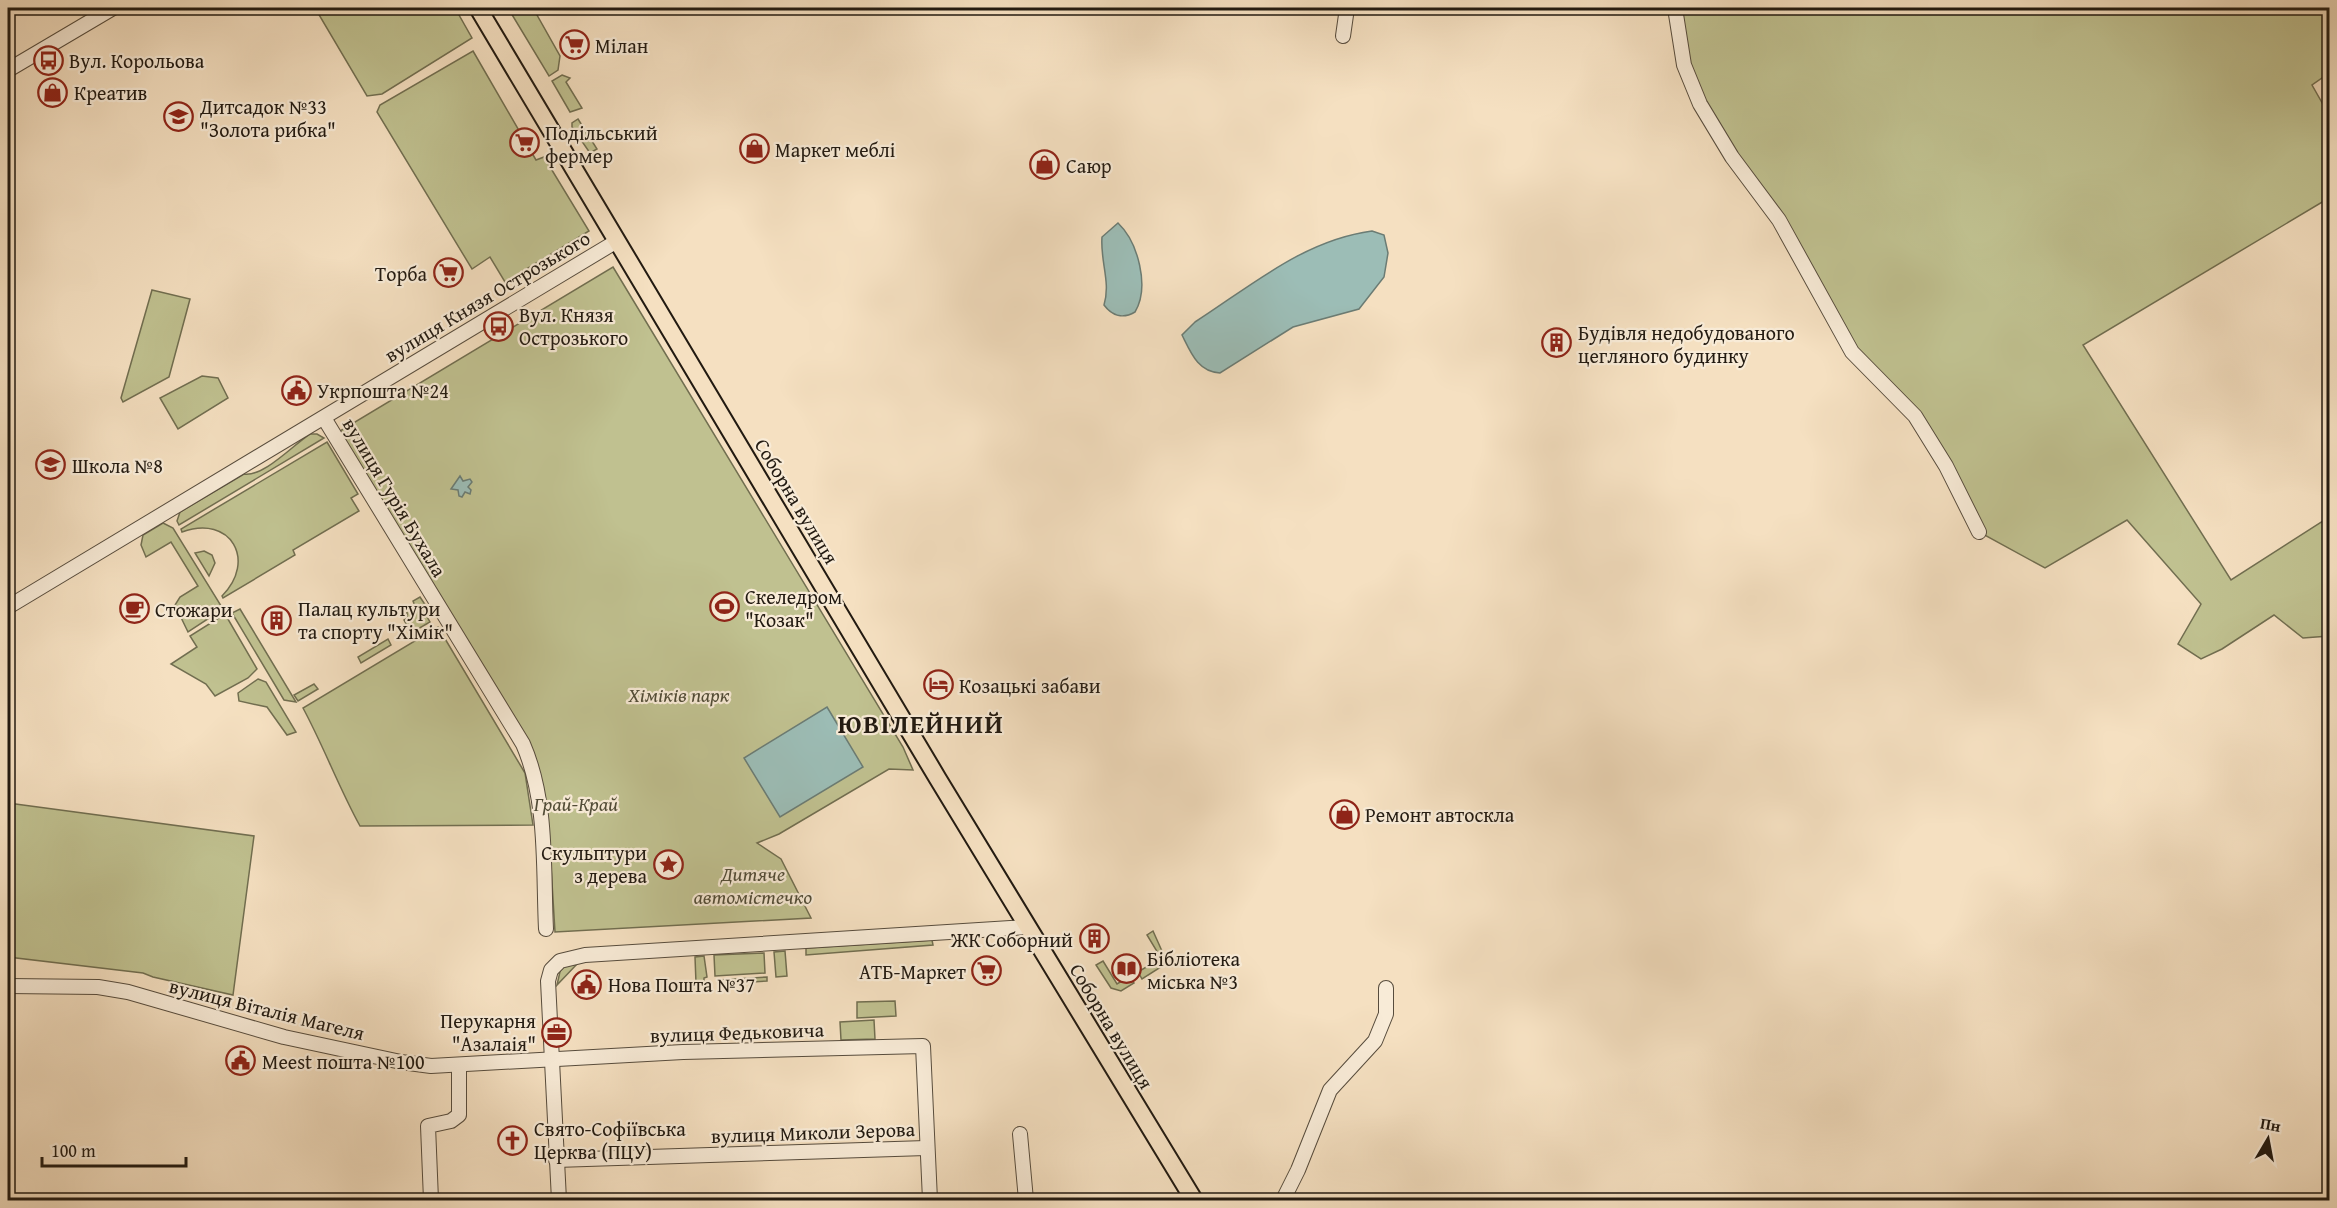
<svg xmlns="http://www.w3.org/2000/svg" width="2337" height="1208" viewBox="0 0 2337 1208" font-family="'Gentium Book Plus',serif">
<rect width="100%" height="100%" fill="#f5e0c1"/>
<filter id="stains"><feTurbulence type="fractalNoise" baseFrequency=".00333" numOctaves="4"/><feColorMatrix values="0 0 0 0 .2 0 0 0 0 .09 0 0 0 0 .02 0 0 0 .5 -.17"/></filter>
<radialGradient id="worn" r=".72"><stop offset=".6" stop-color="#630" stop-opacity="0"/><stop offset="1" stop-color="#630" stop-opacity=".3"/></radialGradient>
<!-- green -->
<g fill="#c0c190" stroke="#716e50" stroke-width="1.5">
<path d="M 315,8 L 455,8 L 472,38 L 382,94 L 367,96 Z"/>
<path d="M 508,8 L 533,8 L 560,56 L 558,70 L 549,76 Z"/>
<path d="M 1675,8 L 2329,8 L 2329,73 L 2312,85 L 2329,115 L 2329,198 L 2083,345 L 2231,580 L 2329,517 L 2329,636 L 2303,638 L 2274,615 L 2222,649 L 2201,659 L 2178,644 L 2201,604 L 2127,520 L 2045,568 L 1979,532 L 1915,416 L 1874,376 L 1701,104 Z"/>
<path d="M 473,51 L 536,160 L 544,157 L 589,231 L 505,282 L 490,257 L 472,269 L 377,112 L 380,105 Z"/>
<path d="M 562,75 L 570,78 L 566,82 L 582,108 L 570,112 L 552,81 Z"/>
<path d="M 578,119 L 597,149 L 590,153 L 572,127 L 572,123 Z"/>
<path d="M 613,267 L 903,747 L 913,770 L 889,769 L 779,834 L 757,843 L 781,859 L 811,918 L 555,932 L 551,866 L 532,767 L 335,434 Z"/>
<path d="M 152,290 L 190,299 L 169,377 L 123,402 L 121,398 Z"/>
<path d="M 202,376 L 218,378 L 228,398 L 178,429 L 160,398 Z"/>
<path d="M 310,434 L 317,434 L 324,438 L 179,525 L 177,521 L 180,512 L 244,474 C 264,477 293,445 310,434 Z"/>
<path d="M 327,442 L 358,494 L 351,498 L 359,511 L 293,550 L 295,555 L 223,598 L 222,596 C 257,561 231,514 182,532 L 181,529 Z"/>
<path d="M 163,523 L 173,528 L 223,609 L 188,632 L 175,605 L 180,597 L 198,586 L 171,542 L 146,557 L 141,545 L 143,535 Z"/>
<path d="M 204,551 L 212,555 L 215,563 L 209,576 L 195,553 Z"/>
<path d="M 420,597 L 430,612 L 426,615 L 430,622 L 411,633 L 404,620 L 407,618 L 407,611 L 415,606 L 413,601 Z"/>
<path d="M 240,609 L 296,702 L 284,700 L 232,613 Z"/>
<path d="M 225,614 L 257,669 L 248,678 L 215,696 L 206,684 L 171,664 L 197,647 L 190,636 Z"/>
<path d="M 438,627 L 525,773 L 533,825 L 360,826 C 339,788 324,747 303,708 Z"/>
<path d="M 388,639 L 391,645 L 361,663 L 358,657 Z"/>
<path d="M 258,679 L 266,682 L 296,732 L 287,735 L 267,707 L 239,701 L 238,693 Z"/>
<path d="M 314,684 L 318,689 L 298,701 L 294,695 Z"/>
<path d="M 8,803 L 254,836 L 233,995 L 153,977 L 143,973 L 8,957 Z"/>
<path d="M 1153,931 L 1166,960 L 1164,965 L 1142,979 L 1138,972 L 1161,958 L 1147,935 Z"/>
<path d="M 932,940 L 933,945 L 806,955 L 806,948 Z"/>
<path d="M 785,951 L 787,976 L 776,977 L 774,952 Z"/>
<path d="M 764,953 L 765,973 L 715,976 L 714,955 Z"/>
<path d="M 704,956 L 707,977 L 704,978 L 704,982 L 696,983 L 695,957 Z"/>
<path d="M 1103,961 L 1117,984 L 1130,976 L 1134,983 L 1121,991 L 1111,988 L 1096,965 Z"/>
<path d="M 578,963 L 557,985 L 561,967 Z"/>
<path d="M 767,977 L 767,981 L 719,984 L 719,980 Z"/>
<path d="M 895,1001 L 896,1016 L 857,1018 L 857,1002 Z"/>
<path d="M 874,1020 L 875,1039 L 841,1040 L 840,1022 Z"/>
</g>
<!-- water -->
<g fill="#9cbdb6" stroke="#6b7c74" stroke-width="1.5">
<path d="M 1118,223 C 1138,242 1150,287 1135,312 C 1123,319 1112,316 1104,305 C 1111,282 1100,261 1102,237 Z"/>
<path d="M 1372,231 L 1384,235 L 1388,253 L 1384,277 L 1359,309 L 1293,327 L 1220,373 C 1198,372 1191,353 1182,335 L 1195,322 C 1251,286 1304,240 1372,231 Z"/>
<path d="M 460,476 L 463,481 L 470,479 L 472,482 L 468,487 L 471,490 L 470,494 L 465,492 L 462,497 L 459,496 L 458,490 L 451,489 Z"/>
<path d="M 827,707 L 863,767 L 780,817 L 744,758 Z"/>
</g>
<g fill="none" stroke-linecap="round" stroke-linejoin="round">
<defs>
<g id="minor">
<path d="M 1675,8 L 1684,65 L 1700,104 L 1732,157 L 1779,220 L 1852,352 L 1915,416 L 1946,466 L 1979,532"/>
<path d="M 1343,36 L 1347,8"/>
<path d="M 8,70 L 113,8"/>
<path d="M 324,418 L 523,744 C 548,801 543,868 546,929"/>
<path d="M 8,607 L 617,241"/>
<path d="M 8,986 L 98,987 L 128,992 L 284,1037 L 401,1062 L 431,1066 L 683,1052 L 923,1046 L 930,1200"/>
<path d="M 1020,1134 L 1026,1200"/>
<path d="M 556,1160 L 926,1148"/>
<path d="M 431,1200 L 428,1126 L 451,1121 L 459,1115 L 459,1065"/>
<path d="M 559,1200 L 548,981 L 551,970 L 560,961 L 585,955 L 1028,927"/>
<path d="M 1283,1200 L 1298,1170 L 1330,1090 L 1375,1041 L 1386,1014 L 1386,988"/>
</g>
<path id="major" d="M 478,8 L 938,779 L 1194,1200"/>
</defs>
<!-- minor casing -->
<use href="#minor" stroke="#574c3d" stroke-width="16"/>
<!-- major casing -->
<use href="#major" stroke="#221a11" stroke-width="20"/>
<!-- minor -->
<use href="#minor" stroke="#f8ebd7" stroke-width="14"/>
<!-- major -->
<use href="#major" stroke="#f5e0c1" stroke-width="16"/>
</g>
<!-- icons -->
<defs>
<symbol id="supermarket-ring" viewBox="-11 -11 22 22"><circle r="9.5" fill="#f8ebd7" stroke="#8f2418" stroke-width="1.5"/><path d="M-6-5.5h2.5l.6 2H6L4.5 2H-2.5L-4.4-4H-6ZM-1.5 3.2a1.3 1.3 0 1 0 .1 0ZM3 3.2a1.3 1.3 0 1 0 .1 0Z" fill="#8f2418"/></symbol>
<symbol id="bus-ring" viewBox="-11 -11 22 22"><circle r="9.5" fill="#f8ebd7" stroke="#8f2418" stroke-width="1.5"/><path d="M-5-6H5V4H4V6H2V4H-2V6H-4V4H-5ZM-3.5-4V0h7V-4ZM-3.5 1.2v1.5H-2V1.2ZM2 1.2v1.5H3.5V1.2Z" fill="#8f2418"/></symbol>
<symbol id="shop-ring" viewBox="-11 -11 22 22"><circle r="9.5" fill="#f8ebd7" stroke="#8f2418" stroke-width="1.5"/><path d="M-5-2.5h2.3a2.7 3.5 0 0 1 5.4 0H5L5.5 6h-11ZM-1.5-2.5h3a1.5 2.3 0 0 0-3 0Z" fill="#8f2418"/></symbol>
<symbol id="school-ring" viewBox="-11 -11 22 22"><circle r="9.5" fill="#f8ebd7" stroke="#8f2418" stroke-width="1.5"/><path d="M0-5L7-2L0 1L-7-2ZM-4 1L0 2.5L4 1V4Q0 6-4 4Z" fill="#8f2418"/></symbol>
<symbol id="building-ring" viewBox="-11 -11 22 22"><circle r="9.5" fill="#f8ebd7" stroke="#8f2418" stroke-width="1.5"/><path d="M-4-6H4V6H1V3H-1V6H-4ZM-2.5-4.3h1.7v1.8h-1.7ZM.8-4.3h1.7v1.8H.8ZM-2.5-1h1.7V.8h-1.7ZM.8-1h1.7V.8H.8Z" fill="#8f2418"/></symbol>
<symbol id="civic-ring" viewBox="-11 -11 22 22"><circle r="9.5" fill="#f8ebd7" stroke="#8f2418" stroke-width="1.5"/><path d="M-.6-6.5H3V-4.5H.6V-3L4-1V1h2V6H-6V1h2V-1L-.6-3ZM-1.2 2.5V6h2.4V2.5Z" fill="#8f2418"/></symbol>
<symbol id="stadium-ring" viewBox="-11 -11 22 22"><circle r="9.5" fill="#f8ebd7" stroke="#8f2418" stroke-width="1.5"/><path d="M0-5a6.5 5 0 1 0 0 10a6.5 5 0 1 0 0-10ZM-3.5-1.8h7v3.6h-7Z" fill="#8f2418"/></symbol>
<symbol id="cafe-ring" viewBox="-11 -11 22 22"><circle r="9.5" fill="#f8ebd7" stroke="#8f2418" stroke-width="1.5"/><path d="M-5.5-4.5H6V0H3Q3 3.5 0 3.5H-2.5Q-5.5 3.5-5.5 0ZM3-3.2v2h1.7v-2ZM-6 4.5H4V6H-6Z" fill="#8f2418"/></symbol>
<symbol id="hotel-ring" viewBox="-11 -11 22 22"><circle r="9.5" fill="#f8ebd7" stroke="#8f2418" stroke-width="1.5"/><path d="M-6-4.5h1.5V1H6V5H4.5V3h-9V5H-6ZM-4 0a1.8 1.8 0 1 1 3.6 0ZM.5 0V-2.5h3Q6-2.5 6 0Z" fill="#8f2418"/></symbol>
<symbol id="sight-ring" viewBox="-11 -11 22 22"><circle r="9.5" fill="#f8ebd7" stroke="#8f2418" stroke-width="1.5"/><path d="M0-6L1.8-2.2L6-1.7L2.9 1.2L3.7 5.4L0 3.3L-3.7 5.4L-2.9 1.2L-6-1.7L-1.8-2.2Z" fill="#8f2418"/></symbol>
<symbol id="library-ring" viewBox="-11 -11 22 22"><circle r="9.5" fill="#f8ebd7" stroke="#8f2418" stroke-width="1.5"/><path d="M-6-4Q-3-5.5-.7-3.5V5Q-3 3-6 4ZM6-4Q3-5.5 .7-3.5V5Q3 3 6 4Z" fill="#8f2418"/></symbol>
<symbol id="office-ring" viewBox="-11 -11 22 22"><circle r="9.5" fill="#f8ebd7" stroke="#8f2418" stroke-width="1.5"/><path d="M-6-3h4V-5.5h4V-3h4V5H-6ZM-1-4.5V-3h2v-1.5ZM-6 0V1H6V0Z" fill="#8f2418"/></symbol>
<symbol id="church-ring" viewBox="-11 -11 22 22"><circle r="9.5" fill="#f8ebd7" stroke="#8f2418" stroke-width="1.5"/><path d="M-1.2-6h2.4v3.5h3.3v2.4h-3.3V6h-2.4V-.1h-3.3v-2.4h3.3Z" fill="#8f2418"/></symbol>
</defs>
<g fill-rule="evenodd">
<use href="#supermarket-ring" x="558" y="28" width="33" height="33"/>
<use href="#bus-ring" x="32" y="44" width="33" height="33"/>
<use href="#shop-ring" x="36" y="76" width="33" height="33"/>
<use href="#school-ring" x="162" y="100" width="33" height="33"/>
<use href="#supermarket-ring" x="508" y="126" width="33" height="33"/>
<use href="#shop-ring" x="738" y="132" width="33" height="33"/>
<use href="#shop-ring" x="1028" y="148" width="33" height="33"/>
<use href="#supermarket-ring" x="432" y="256" width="33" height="33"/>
<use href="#bus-ring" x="482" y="310" width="33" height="33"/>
<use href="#building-ring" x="1540" y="326" width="33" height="33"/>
<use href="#civic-ring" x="280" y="374" width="33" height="33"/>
<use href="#school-ring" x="34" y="448" width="33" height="33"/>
<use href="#stadium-ring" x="708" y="590" width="33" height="33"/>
<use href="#cafe-ring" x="118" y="592" width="33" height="33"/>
<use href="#building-ring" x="260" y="604" width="33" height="33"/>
<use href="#hotel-ring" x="922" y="668" width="33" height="33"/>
<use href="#shop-ring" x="1328" y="798" width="33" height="33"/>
<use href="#sight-ring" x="652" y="848" width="33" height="33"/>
<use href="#building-ring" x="1078" y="922" width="33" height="33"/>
<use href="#library-ring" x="1110" y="952" width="33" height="33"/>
<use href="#supermarket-ring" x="970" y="954" width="33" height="33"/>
<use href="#civic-ring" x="570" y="968" width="33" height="33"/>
<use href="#office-ring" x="540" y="1016" width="33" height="33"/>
<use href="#civic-ring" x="224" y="1044" width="33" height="33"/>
<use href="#church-ring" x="496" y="1124" width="33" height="33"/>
</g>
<g text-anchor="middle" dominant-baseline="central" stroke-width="4.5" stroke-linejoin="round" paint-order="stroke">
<!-- poi labels -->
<g font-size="20" fill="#221a11" stroke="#f8ebd7" text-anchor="start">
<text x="595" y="45">Мілан</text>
<text x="69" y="60">Вул. Корольова</text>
<text x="74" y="92">Креатив</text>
<text x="200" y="106">Дитсадок №33<tspan x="200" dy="23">"Золота рибка"</tspan></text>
<text x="545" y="132">Подільський<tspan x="545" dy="23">фермер</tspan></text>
<text x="775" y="149">Маркет меблі</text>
<text x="1066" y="165">Саюр</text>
<text x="427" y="273" text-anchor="end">Торба</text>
<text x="519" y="314">Вул. Князя<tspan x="519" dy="23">Острозького</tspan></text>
<text x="1578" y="332">Будівля недобудованого<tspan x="1578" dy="23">цегляного будинку</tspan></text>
<text x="317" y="390">Укрпошта №24</text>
<text x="72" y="465">Школа №8</text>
<text x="745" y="596">Скеледром<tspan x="745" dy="23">"Козак"</tspan></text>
<text x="298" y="608">Палац культури<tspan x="298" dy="23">та спорту "Хімік"</tspan></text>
<text x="155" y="609">Стожари</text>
<text x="959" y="685">Козацькі забави</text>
<text x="1365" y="814">Ремонт автоскла</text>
<text x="647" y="852" text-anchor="end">Скульптури<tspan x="647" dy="23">з дерева</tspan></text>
<text x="1073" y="939" text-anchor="end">ЖК Соборний</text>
<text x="1147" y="958">Бібліотека<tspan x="1147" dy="23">міська №3</tspan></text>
<text x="966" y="971" text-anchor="end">АТБ-Маркет</text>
<text x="608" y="984">Нова Пошта №37</text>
<text x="536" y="1020" text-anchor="end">Перукарня<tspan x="536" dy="23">"Азалаія"</tspan></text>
<text x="262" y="1061">Meest пошта №100</text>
<text x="534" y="1128">Свято-Софіївська<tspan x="534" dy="23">Церква (ПЦУ)</tspan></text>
</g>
<!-- street labels -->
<g font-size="20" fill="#221a11" stroke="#f8ebd7">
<text transform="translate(487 296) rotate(-31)">вулиця Князя Острозького</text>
<text transform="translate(395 497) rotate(59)">вулиця Гурія Бухала</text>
<text transform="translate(797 501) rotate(59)">Соборна вулиця</text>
<text transform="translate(267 1009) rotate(14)">вулиця Віталія Магеля</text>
<text transform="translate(1112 1026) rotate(59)">Соборна вулиця</text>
<text transform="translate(737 1032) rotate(-2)">вулиця Федьковича</text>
<text transform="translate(813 1132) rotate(-2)">вулиця Миколи Зерова</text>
</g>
<!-- park labels -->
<g font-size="20" font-style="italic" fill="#514c37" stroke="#f8ebd7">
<text x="679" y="694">Хіміків парк</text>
<text x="576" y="803">Грай-Край</text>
<text x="753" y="873">Дитяче<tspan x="753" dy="23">автомістечко</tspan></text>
</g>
<!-- district labels -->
<g font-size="26" font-weight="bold" letter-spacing="1.5" fill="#221a11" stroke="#f8ebd7">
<text x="921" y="723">ЮВІЛЕЙНИЙ</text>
</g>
</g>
<!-- margin -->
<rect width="2337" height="1208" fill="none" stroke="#f5e0c1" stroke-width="30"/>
<rect x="9" y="9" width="2319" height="1190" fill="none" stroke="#221a11" stroke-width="3"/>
<rect x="15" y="15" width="2307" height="1178" fill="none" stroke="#221a11" stroke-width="1.5"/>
<!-- north arrow -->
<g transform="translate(2268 1139) rotate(10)" stroke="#f8ebd7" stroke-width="4.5" paint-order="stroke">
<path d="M0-4.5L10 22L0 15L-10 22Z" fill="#221a11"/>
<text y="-9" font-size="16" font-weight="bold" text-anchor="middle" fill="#221a11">Пн</text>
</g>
<!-- scale -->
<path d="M42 1157v9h144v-9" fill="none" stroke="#221a11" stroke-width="3"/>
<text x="51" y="1157" font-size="18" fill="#221a11" stroke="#f8ebd7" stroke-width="4.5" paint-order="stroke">100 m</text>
<rect width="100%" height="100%" filter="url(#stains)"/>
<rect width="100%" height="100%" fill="url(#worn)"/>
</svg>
